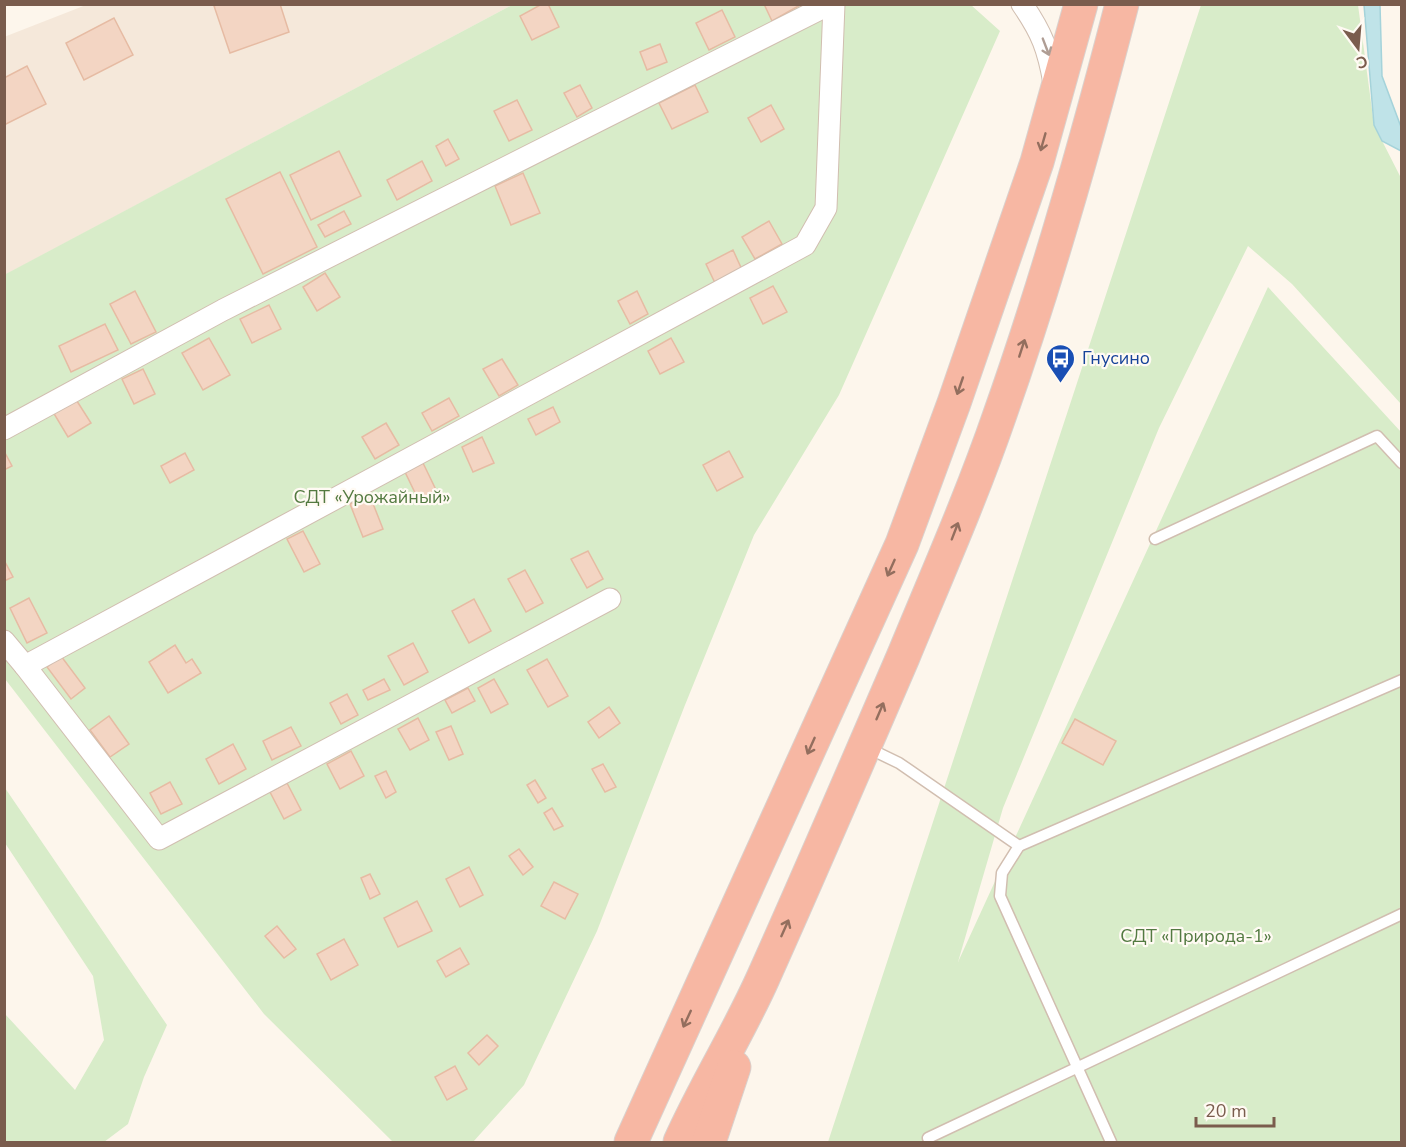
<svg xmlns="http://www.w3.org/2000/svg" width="1406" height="1147" viewBox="0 0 1406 1147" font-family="'Nunito Sans',sans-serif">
<rect width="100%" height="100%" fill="#fdf6ec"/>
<!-- residential -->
<path fill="#f5e8da" d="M 86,5 L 512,5 L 5,275 L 4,37 Z"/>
<!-- green -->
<g fill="#d8ecc9">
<path d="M 512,5 L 971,5 L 1000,31 L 839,395 L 754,535 L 685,705 L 597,931 L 524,1085 L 473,1142 L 393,1142 L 264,1014 L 5,679 L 4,275 Z"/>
<path d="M 1201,5 L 1358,5 L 1374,125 L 1401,178 L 1401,404 L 1292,284 L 1248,246 L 1159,428 L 1003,808 L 958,962 L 1268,287 L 1401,432 L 1401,1142 L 828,1142 Z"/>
<path d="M 5,788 L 167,1025 L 144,1077 L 128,1124 L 104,1142 L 5,1142 L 5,1014 L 75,1090 L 104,1040 L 93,976 L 5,843 Z"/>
</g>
<!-- water -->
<path fill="#bfe3e8" stroke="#a5d3da" stroke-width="1.5" d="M 1364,5 L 1380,5 L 1382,76 L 1401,127 L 1401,151 L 1382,141 L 1374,125 Z"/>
<!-- building -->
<g fill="#f3d5c3" stroke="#e6bba3" stroke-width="1.5">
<path d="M 218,4 L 280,4 L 289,32 L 230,53 L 214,6 Z"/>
<path d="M 542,4 L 548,4 L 559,27 L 532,40 L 520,16 Z"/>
<path d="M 764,4 L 802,4 L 772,21 Z"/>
<path d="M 722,10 L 735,37 L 709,50 L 696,23 Z"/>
<path d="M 114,18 L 133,55 L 84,80 L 66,43 Z"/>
<path d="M 660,44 L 667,62 L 647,70 L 640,52 Z"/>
<path d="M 27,66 L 46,104 L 4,125 L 4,78 Z"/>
<path d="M 580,85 L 592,108 L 577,117 L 564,93 Z"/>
<path d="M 695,85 L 708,112 L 672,129 L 659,103 Z"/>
<path d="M 517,100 L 532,130 L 509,141 L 494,111 Z"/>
<path d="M 771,105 L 784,129 L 761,142 L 748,118 Z"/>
<path d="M 448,139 L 459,159 L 446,166 L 436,146 Z"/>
<path d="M 339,151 L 361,196 L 311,220 L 290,175 Z"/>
<path d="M 422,161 L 432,181 L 397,200 L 387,180 Z"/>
<path d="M 280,172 L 317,247 L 263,274 L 226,199 Z"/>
<path d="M 523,173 L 540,213 L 511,225 L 495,186 Z"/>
<path d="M 344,211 L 351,224 L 325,237 L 318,225 Z"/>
<path d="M 769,221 L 782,244 L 755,259 L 742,237 Z"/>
<path d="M 733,250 L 743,272 L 716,285 L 706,264 Z"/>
<path d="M 325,273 L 340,297 L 317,311 L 303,287 Z"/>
<path d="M 773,286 L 787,312 L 763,324 L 750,298 Z"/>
<path d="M 135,291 L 156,332 L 131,344 L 110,304 Z"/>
<path d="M 637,291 L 648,314 L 630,324 L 618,301 Z"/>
<path d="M 269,305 L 281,329 L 252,343 L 240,319 Z"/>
<path d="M 105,324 L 118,350 L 71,372 L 59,346 Z"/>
<path d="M 209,338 L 230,375 L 203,390 L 182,353 Z"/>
<path d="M 671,338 L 684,362 L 660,374 L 648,351 Z"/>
<path d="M 502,359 L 518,385 L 499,396 L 483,369 Z"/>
<path d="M 143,369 L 155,394 L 134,404 L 122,379 Z"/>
<path d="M 75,398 L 91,423 L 68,437 L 53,412 Z"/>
<path d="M 449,398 L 459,416 L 432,431 L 422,413 Z"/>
<path d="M 553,407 L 560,422 L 536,435 L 528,419 Z"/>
<path d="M 386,423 L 399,445 L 375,459 L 362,437 Z"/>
<path d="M 482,437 L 494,463 L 473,472 L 462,447 Z"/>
<path d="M 4,451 L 12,466 L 4,470 Z"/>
<path d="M 729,451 L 743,477 L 717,491 L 703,465 Z"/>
<path d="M 185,453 L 194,470 L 170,483 L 161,466 Z"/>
<path d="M 423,463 L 438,494 L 420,503 L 405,472 Z"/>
<path d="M 370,496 L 383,529 L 363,537 L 350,504 Z"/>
<path d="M 303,531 L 320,564 L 304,572 L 287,539 Z"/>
<path d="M 588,551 L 603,579 L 587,588 L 571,559 Z"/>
<path d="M 4,560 L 13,577 L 4,581 Z"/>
<path d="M 525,570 L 543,603 L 526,612 L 508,579 Z"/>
<path d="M 29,598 L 47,633 L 27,643 L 10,608 Z"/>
<path d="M 474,599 L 491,631 L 469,643 L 452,611 Z"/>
<path d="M 413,643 L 428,672 L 404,685 L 388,656 Z"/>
<path d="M 175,645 L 186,663 L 192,659 L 201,673 L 168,693 L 149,662 Z"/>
<path d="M 61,656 L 85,688 L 71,699 L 47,667 Z"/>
<path d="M 547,659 L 568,696 L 548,707 L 527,670 Z"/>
<path d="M 384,679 L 390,690 L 368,700 L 363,690 Z"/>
<path d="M 494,679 L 508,704 L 491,713 L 478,688 Z"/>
<path d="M 468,688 L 475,701 L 452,713 L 445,700 Z"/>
<path d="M 347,694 L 358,715 L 341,724 L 330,703 Z"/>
<path d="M 609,707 L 620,723 L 599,738 L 588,722 Z"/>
<path d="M 109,716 L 129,744 L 110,757 L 90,730 Z"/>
<path d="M 418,718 L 429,740 L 410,750 L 398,729 Z"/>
<path d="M 1075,719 L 1116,741 L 1103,765 L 1062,743 Z"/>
<path d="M 451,726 L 463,754 L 449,760 L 436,732 Z"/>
<path d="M 291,727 L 301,746 L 272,760 L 263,741 Z"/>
<path d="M 233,744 L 246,769 L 219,784 L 206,759 Z"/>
<path d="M 351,751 L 364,776 L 340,789 L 327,764 Z"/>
<path d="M 603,764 L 616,787 L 605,792 L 592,769 Z"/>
<path d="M 386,771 L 396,792 L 386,798 L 375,776 Z"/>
<path d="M 535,780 L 546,798 L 538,803 L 527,785 Z"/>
<path d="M 170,782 L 182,804 L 161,814 L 150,793 Z"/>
<path d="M 287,783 L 301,810 L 284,819 L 270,792 Z"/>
<path d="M 552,808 L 563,826 L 554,830 L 544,813 Z"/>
<path d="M 519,849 L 533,867 L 523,875 L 509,856 Z"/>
<path d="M 469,867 L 483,895 L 460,907 L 446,879 Z"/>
<path d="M 370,874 L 380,894 L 370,899 L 361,878 Z"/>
<path d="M 554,882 L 578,894 L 565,919 L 541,906 Z"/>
<path d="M 417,901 L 432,931 L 398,947 L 384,918 Z"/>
<path d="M 277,926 L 296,949 L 284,958 L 265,936 Z"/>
<path d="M 344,939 L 358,965 L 331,980 L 317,954 Z"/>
<path d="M 460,948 L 469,964 L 446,977 L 437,961 Z"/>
<path d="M 487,1035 L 498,1046 L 479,1065 L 468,1053 Z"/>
<path d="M 455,1066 L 467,1089 L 447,1100 L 435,1077 Z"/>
</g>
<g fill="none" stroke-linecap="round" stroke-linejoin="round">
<defs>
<g id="lane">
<path d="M 1155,539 L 1377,436 L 1402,463"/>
<path d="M 868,748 L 899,763 L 1019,846 L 1002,873 L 1000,896 L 1111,1142"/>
<path d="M 1019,846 L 1402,680"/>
<path d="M 928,1138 L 1402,914"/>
</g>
<g id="street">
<path d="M 1022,4 C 1042,33 1048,49 1054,83"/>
<path d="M 4,429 L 223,310 L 830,4"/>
<path d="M 610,599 L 159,839 L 25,666 L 805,245 L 826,208 L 834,4"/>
<path d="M 4,641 L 25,666"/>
</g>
<g id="highway">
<path d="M 631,1142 L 902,544 L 954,403 L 1037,162 L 1081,4"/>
<path d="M 680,1142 C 705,1086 738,1034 763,978 C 811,871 857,764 903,657 C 936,577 971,498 999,417 C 1047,282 1086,144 1122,4"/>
<path d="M 709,1142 L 734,1067"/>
</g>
</defs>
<!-- lane casing -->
<use href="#lane" stroke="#d1beb0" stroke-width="13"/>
<!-- street casing -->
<use href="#street" stroke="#d1beb0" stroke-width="23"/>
<!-- highway casing -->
<use href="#highway" stroke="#dad1cd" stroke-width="35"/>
<!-- lane -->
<use href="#lane" stroke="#fff" stroke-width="10"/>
<!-- street -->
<use href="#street" stroke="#fff" stroke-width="21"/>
<!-- highway -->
<use href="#highway" stroke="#f7b7a3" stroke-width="33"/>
</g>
<!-- one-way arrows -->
<defs><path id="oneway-shaft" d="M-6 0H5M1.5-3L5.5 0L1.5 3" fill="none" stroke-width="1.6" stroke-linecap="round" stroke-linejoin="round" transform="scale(1.5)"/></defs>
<use stroke="#af9d94" href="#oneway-shaft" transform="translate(1046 47) rotate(69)"/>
<g stroke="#936e5e">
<use href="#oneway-shaft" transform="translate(1043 142) rotate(106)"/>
<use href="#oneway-shaft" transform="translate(1022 348) rotate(-72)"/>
<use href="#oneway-shaft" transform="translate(960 386) rotate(109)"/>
<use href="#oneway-shaft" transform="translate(955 531) rotate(-69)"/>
<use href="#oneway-shaft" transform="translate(891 568) rotate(114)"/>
<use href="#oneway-shaft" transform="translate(880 711) rotate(-67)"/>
<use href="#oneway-shaft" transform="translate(811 746) rotate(114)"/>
<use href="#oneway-shaft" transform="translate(785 928) rotate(-66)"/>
<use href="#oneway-shaft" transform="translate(687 1019) rotate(115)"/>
</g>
<!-- icons -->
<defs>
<symbol id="bus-pin" viewBox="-11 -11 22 30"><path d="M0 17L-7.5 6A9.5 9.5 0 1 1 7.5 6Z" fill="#1a4fb4" stroke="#fffaf3"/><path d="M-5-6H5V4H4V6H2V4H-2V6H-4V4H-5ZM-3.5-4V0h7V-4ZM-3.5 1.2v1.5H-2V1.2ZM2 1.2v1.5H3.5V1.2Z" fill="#fff"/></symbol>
</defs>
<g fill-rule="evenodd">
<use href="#bus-pin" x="1044" y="342" width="33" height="45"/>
</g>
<g text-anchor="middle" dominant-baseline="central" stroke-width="4.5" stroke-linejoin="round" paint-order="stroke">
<!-- transit labels -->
<g font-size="18" fill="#164399" stroke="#fffaf3" text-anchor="start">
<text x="1082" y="358">Гнусино</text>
</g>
<!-- park labels -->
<g font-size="18" fill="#537a41" stroke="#fffaf3">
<text x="372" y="497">СДТ «Урожайный»</text>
<text x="1196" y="936">СДТ «Природа-1»</text>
</g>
</g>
<!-- border -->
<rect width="1406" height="1147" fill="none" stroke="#7a5c4d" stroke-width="12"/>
<!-- north arrow -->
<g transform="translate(1358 48) rotate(164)" stroke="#fffaf3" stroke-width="4.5" paint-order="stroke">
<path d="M0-4.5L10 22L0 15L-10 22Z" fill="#7a5c4d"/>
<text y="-9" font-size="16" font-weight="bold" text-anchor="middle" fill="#7a5c4d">С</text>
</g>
<!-- scale -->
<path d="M1196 1117v9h78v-9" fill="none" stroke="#7a5c4d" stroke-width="3"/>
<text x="1205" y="1117" font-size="18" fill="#7a5c4d" stroke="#fffaf3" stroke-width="4.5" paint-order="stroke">20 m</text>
</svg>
